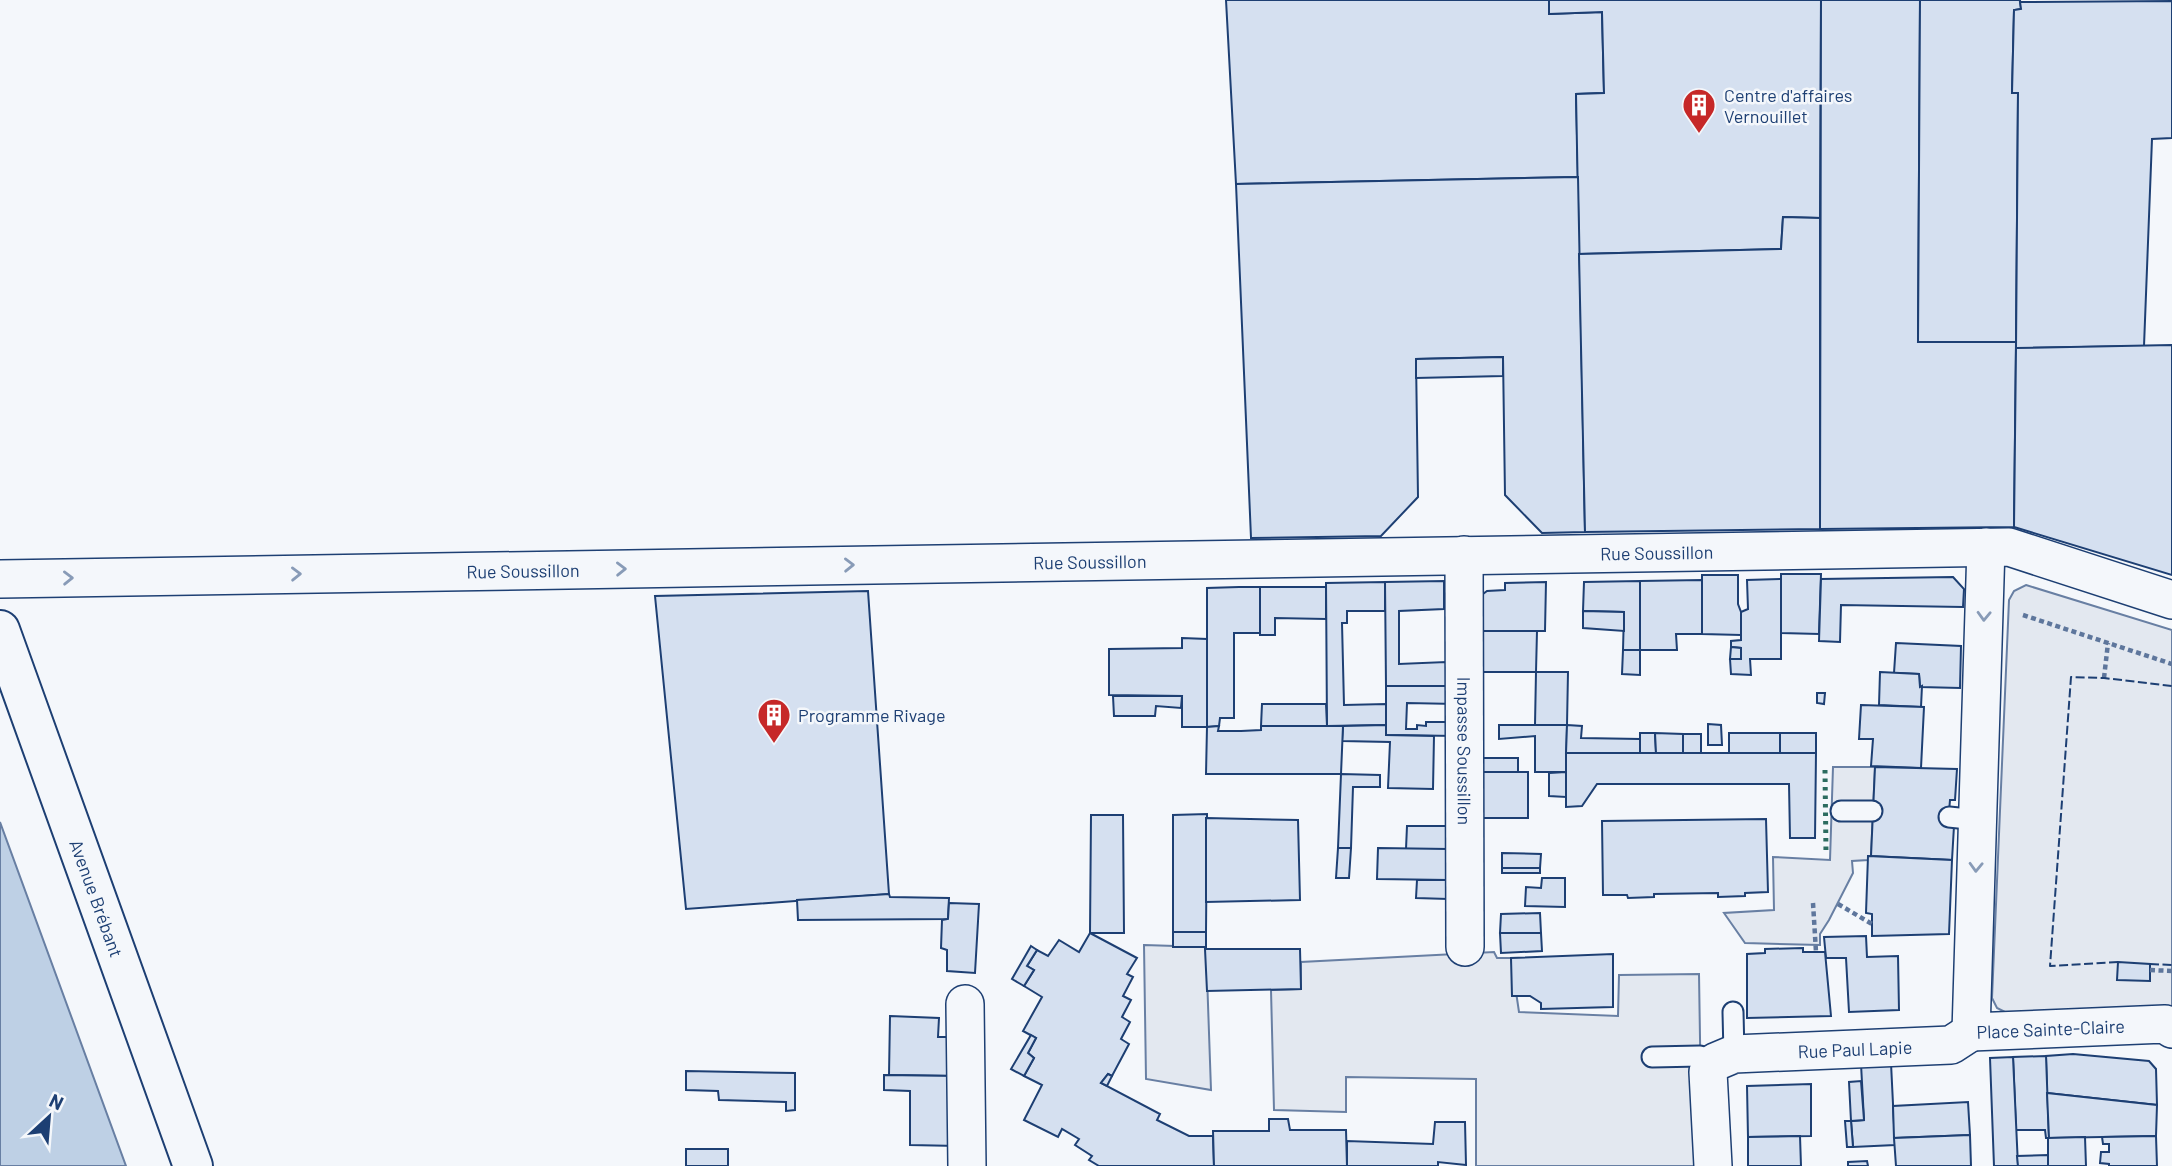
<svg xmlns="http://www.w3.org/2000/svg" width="2172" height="1166" viewBox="0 0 2172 1166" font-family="Barlow,sans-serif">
<rect width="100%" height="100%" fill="#f4f7fb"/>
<!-- parking -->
<g fill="#e3e8f0" stroke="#687fa3" stroke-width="2">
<path d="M 2026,585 L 2172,630 L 2172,1011 L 2009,1014 L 1997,1008 L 1992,998 L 2009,600 L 2014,591 Z"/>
<path d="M 1833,767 L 1875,767 L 1871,856 L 1868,856 L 1868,860 L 1852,861 L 1853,873 L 1829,920 L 1820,934 L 1820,945 L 1745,943 L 1724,913 L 1774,910 L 1773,857 L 1830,860 Z"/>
<path d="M 1144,945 L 1206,947 L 1211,1090 L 1146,1079 Z"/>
<path d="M 1494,952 L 1497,958 L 1511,958 L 1519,1012 L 1618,1016 L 1619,975 L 1699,974 L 1702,1166 L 1476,1166 L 1476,1079 L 1346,1077 L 1346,1112 L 1274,1110 L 1271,990 L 1301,989 L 1301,962 Z"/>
</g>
<!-- water -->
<path fill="#bed0e5" stroke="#687fa3" stroke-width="2" d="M 0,822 L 126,1166 L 0,1166 Z"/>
<!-- building -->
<g fill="#d5e0f0" stroke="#1d3f73" stroke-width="2">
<path d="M 1226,0 L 1549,0 L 1549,14 L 1602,12 L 1604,93 L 1576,94 L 1578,177 L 1236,184 Z"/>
<path d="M 1549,0 L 1821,0 L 1820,218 L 1783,217 L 1781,249 L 1579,254 L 1576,94 L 1604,93 L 1602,12 L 1549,14 Z"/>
<path d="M 1821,0 L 1920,0 L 1918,342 L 2016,342 L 2014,527 L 1820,529 Z"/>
<path d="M 1920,0 L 2020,0 L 2021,9 L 2014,10 L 2012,93 L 2018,93 L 2016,342 L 1918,342 Z"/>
<path d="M 2172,1 L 2172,138 L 2152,139 L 2144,346 L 2016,348 L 2018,93 L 2012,93 L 2014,10 L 2021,9 L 2020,2 Z"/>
<path d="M 1578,177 L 1585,532 L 1542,533 L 1505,495 L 1503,357 L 1416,359 L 1418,497 L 1381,536 L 1251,538 L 1236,184 Z"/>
<path d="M 1783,217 L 1820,218 L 1820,529 L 1585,532 L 1579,254 L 1781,249 Z"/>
<path d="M 2172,345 L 2172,575 L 2014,527 L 2016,348 Z"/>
<path d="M 1503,357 L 1503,376 L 1416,378 L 1416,359 Z"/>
<path d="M 1781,574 L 1821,574 L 1819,634 L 1781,633 Z"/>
<path d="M 1702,575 L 1738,575 L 1738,604 L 1741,612 L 1741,635 L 1702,634 Z"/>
<path d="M 1953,577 L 1964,589 L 1963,607 L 1841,605 L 1840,642 L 1819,641 L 1821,579 Z"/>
<path d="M 1781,579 L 1781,659 L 1750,659 L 1751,675 L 1731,674 L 1730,659 L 1741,659 L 1741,648 L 1731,647 L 1731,641 L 1741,640 L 1741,612 L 1748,609 L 1747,580 Z"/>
<path d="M 1702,580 L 1702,634 L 1676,634 L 1677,650 L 1640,650 L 1640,581 Z"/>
<path d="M 1444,581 L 1444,609 L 1399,611 L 1399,664 L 1446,662 L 1446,686 L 1386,686 L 1385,582 Z"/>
<path d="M 1640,581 L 1640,650 L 1623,650 L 1624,612 L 1583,611 L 1584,582 Z"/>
<path d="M 1385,582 L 1385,611 L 1347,611 L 1347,623 L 1342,623 L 1344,705 L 1386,704 L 1386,725 L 1327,726 L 1326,583 Z"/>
<path d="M 1546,582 L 1545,631 L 1483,631 L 1483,594 L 1487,591 L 1505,590 L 1505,583 Z"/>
<path d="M 1239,587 L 1260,587 L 1260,633 L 1234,633 L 1234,718 L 1220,718 L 1219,726 L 1207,727 L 1207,588 Z"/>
<path d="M 1260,587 L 1326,587 L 1326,619 L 1275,618 L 1275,635 L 1260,635 Z"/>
<path d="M 868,591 L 889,894 L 686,909 L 655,596 Z"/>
<path d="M 1583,611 L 1624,612 L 1624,631 L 1583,628 Z"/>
<path d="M 1483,631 L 1537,631 L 1536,672 L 1483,672 Z"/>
<path d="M 1182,638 L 1207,639 L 1207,727 L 1182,727 L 1182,696 L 1109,695 L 1109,649 L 1182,648 Z"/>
<path d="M 1896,643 L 1961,646 L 1960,688 L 1920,687 L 1919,674 L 1894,673 Z"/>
<path d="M 1731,647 L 1741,648 L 1741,659 L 1730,659 Z"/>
<path d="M 1623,650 L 1640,650 L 1640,675 L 1622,674 Z"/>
<path d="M 1536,672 L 1568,672 L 1567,725 L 1535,725 Z"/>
<path d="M 1880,672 L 1919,674 L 1920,687 L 1922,686 L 1921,707 L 1879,705 Z"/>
<path d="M 1386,686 L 1446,686 L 1456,704 L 1407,703 L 1406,729 L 1417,729 L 1417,725 L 1426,726 L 1426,722 L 1457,722 L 1457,736 L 1386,735 Z"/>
<path d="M 1817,693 L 1825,693 L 1824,704 L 1817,703 Z"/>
<path d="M 1113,696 L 1182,696 L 1181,708 L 1156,706 L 1155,716 L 1114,716 Z"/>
<path d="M 1262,704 L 1326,704 L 1327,726 L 1261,726 Z"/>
<path d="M 1861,705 L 1924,707 L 1921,768 L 1871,766 L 1873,739 L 1859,739 Z"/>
<path d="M 1708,724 L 1721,725 L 1722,745 L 1708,745 Z"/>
<path d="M 1386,725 L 1386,735 L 1434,736 L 1433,789 L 1388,788 L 1390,742 L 1342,741 L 1343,726 Z"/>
<path d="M 1499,725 L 1567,725 L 1566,772 L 1535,772 L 1535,736 L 1499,739 Z"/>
<path d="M 1567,725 L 1582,726 L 1581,738 L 1640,739 L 1640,753 L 1566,753 Z"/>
<path d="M 1219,726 L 1218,731 L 1241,731 L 1261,730 L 1261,726 L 1343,726 L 1341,774 L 1206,774 L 1207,727 Z"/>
<path d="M 1640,733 L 1655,733 L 1656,753 L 1640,753 Z"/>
<path d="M 1655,733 L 1683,734 L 1683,753 L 1656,753 Z"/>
<rect x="1729" y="733" width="51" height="20"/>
<rect x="1780" y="733" width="36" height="20"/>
<rect x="1683" y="734" width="18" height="19"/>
<path d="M 1566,753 L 1816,753 L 1815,838 L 1790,838 L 1789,784 L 1597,784 L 1582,806 L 1566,807 Z"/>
<rect x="1482" y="758" width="36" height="14"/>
<path d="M 1875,767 L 1957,769 L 1955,800 L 1950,800 L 1949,812 L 1954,826 L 1952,860 L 1871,856 Z"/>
<rect x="1482" y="772" width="46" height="46"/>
<path d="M 1566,772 L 1566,797 L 1549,796 L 1549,773 Z"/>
<path d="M 1341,774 L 1380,775 L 1380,787 L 1353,787 L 1351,848 L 1338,848 Z"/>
<path d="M 1207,814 L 1206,932 L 1173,932 L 1173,815 Z"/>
<path d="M 1091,815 L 1123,815 L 1124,933 L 1090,933 Z"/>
<path d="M 1206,818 L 1298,820 L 1300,900 L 1206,902 Z"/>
<path d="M 1766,819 L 1768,892 L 1745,893 L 1745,896 L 1718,897 L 1718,893 L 1654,894 L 1654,897 L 1628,898 L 1627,895 L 1603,895 L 1602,821 Z"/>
<path d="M 1407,826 L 1448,826 L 1448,849 L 1406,849 Z"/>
<path d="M 1338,848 L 1351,848 L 1349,878 L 1336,878 Z"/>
<path d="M 1378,848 L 1448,849 L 1448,880 L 1377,879 Z"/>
<path d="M 1502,853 L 1541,854 L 1540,868 L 1502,868 Z"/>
<path d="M 1868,856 L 1952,860 L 1949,934 L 1872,936 L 1872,914 L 1866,913 Z"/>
<rect x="1502" y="868" width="38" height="5"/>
<path d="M 1542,878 L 1565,878 L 1565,907 L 1525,906 L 1526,887 L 1541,888 Z"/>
<path d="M 1417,880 L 1448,880 L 1448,899 L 1416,898 Z"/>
<path d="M 889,894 L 890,897 L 949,898 L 948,919 L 798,920 L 797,900 Z"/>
<path d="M 949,903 L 979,904 L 975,973 L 947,971 L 947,950 L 941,948 L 942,920 L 948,919 Z"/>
<path d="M 1540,913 L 1541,933 L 1500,933 L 1501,914 Z"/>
<rect x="1173" y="932" width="33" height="15"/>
<path d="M 1090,933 L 1137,958 L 1127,974 L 1133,977 L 1123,996 L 1131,1000 L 1122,1017 L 1130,1022 L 1121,1039 L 1129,1044 L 1112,1076 L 1108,1074 L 1101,1083 L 1160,1114 L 1157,1120 L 1189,1136 L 1213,1136 L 1214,1166 L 1099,1166 L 1089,1160 L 1092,1156 L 1075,1145 L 1079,1139 L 1062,1129 L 1058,1137 L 1024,1120 L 1042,1085 L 1024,1076 L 1034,1058 L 1028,1053 L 1036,1038 L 1023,1031 L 1042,997 L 1024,986 L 1034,970 L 1027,966 L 1037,950 L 1048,956 L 1059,940 L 1079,952 Z"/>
<path d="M 1500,933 L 1541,933 L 1542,951 L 1501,953 Z"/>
<path d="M 1866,936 L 1867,957 L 1898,956 L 1899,1010 L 1849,1012 L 1846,958 L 1826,958 L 1824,937 Z"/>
<path d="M 1031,946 L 1037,950 L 1027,966 L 1034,970 L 1024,986 L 1012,979 Z"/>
<path d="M 1803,948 L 1803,952 L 1825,952 L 1831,1016 L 1747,1018 L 1747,954 L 1765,953 L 1765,949 Z"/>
<path d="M 1205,949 L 1300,949 L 1301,989 L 1207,991 Z"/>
<path d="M 1613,954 L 1613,1007 L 1541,1009 L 1541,1003 L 1530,996 L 1512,996 L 1511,958 Z"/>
<path d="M 2118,962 L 2150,964 L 2150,981 L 2117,980 Z"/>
<path d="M 890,1016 L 939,1018 L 938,1037 L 957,1037 L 957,1076 L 889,1075 Z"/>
<path d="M 1031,1035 L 1036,1038 L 1028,1053 L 1034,1058 L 1024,1076 L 1011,1069 Z"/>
<path d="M 2073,1054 L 2149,1061 L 2156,1069 L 2157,1105 L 2047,1093 L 2046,1056 Z"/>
<path d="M 2046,1056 L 2049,1138 L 2046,1138 L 2045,1130 L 2016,1130 L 2013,1057 Z"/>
<path d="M 2013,1057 L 2018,1166 L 1994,1166 L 1990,1058 Z"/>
<path d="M 1891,1063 L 1895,1145 L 1853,1147 L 1851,1121 L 1864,1120 L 1861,1064 Z"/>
<path d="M 686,1071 L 795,1073 L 795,1110 L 786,1111 L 786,1102 L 719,1100 L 718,1091 L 686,1090 Z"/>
<path d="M 1108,1074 L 1112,1076 L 1107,1086 L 1101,1083 Z"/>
<path d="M 884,1075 L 957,1076 L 958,1146 L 910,1145 L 910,1091 L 884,1090 Z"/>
<path d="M 1861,1081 L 1864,1120 L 1851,1121 L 1849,1082 Z"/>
<path d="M 1811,1084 L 1811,1136 L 1748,1137 L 1747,1086 Z"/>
<path d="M 2047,1093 L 2157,1105 L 2156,1136 L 2049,1138 Z"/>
<path d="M 1968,1102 L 1970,1135 L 1894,1138 L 1893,1106 Z"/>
<path d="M 1269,1119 L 1288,1119 L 1290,1130 L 1346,1130 L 1347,1166 L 1214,1166 L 1213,1131 L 1269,1131 Z"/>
<path d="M 1845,1121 L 1851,1121 L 1853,1147 L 1847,1147 Z"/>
<path d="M 1435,1122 L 1465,1122 L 1466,1165 L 1438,1162 L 1438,1166 L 1347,1166 L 1347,1141 L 1433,1144 Z"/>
<path d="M 1970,1135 L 1971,1166 L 1896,1166 L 1894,1138 Z"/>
<path d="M 1800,1136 L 1801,1166 L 1748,1166 L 1748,1137 Z"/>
<path d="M 2156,1136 L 2157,1166 L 2109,1166 L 2109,1164 L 2100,1163 L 2101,1152 L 2109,1152 L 2109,1144 L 2103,1144 L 2102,1137 Z"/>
<path d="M 2085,1137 L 2086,1166 L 2048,1166 L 2048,1138 Z"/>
<rect x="686" y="1149" width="42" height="17"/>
<path d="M 2048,1155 L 2048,1166 L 2018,1166 L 2017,1156 Z"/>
<path d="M 1867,1161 L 1868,1166 L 1848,1166 L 1848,1162 Z"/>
</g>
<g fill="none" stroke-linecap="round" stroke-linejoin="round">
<defs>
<g id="service">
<path d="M 1841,811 L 1872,811"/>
<path d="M 1949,817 L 1978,820"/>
<path d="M 1733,1012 L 1734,1054"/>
<path d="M 1652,1057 L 1700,1056 L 1715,1062"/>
</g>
<g id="minor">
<path id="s1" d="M 1986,547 L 1971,1032 L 2165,1024 L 2172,1029"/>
<path id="s2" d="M 1464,555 L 1465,947"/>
<path id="s3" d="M 0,579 L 2009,547 L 2172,600"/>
<path d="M 965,1004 L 967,1166"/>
<path id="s4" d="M 1713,1166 L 1708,1072 L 1715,1062 L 1734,1054 L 1951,1045 L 1971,1032"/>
</g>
<g id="secondary">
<path id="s5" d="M 0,630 L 193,1166"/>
</g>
</defs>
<!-- service casing -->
<use href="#service" stroke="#1d3f73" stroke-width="23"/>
<!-- minor casing -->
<use href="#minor" stroke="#1d3f73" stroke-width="40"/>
<!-- secondary casing -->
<use href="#secondary" stroke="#1d3f73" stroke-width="42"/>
<!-- path -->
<g stroke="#5e769c" stroke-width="4.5" stroke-dasharray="5 3.5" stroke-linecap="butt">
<path d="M 2023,615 L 2172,664"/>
<path d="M 2104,678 L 2108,643"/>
<path d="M 1813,903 L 1816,952"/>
<path d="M 1838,904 L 1872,924"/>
<path d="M 2150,970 L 2172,971"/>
</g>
<!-- service -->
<use href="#service" stroke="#f4f7fb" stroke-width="19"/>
<!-- minor -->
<use href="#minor" stroke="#f4f7fb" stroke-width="37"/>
<!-- secondary -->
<use href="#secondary" stroke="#f4f7fb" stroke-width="38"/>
<!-- hedge -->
<path stroke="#2c6c60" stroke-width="5" stroke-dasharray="3.5 5" stroke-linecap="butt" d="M 1825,770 L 1826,853"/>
<!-- fence -->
<g stroke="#1d3f73" stroke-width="2" stroke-dasharray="9 3.5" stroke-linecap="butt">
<path d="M 2118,962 L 2050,966 L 2071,677 L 2104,678 L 2172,686"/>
<path d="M 2150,964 L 2172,965"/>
</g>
</g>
<!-- one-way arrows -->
<defs><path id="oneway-chevron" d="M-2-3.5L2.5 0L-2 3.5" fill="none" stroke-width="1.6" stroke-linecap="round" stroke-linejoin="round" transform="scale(1.75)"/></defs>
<g stroke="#889bb7">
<use href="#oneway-chevron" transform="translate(849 565) rotate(-1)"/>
<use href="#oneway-chevron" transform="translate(621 569) rotate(-1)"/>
<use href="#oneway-chevron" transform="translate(296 574) rotate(-1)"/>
<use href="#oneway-chevron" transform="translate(68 578) rotate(-1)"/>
<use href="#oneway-chevron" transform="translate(1984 616) rotate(92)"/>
<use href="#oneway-chevron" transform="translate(1976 867) rotate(92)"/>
</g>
<!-- icons -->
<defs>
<symbol id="building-pin" viewBox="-11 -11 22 30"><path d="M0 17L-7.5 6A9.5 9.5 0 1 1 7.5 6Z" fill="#c62828" stroke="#f4f7fb"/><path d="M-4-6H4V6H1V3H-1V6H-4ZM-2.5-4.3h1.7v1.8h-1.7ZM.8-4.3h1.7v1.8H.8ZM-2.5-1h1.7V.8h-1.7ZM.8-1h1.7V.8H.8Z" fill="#fff"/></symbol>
</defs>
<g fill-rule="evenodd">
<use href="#building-pin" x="1680" y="86" width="38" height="52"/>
<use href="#building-pin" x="755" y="696" width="38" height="52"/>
</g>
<g text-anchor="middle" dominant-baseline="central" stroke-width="5" stroke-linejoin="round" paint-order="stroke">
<!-- poi labels -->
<g font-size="18" fill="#1d3f73" stroke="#f4f7fb" text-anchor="start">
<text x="1724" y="95">Centre d'affaires<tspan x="1724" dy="21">Vernouillet</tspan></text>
<text x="798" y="715">Programme Rivage</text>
</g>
<!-- street labels -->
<g font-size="18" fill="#1d3f73" stroke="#f4f7fb">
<text stroke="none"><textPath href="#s3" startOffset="1657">Rue Soussillon</textPath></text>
<text stroke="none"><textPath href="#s3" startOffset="1090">Rue Soussillon</textPath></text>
<text stroke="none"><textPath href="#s3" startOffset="523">Rue Soussillon</textPath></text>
<text stroke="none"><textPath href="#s2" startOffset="196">Impasse Soussillon</textPath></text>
<text stroke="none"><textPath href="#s5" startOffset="285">Avenue Brébant</textPath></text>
<text stroke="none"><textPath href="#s1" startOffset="565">Place Sainte-Claire</textPath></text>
<text stroke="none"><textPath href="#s4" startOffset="248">Rue Paul Lapie</textPath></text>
</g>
</g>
<!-- north arrow -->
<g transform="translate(49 1117) rotate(26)" stroke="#f4f7fb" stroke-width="5" paint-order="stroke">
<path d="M0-5L12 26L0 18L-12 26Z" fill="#1d3f73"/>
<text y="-10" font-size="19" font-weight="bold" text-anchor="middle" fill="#1d3f73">N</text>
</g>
</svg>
